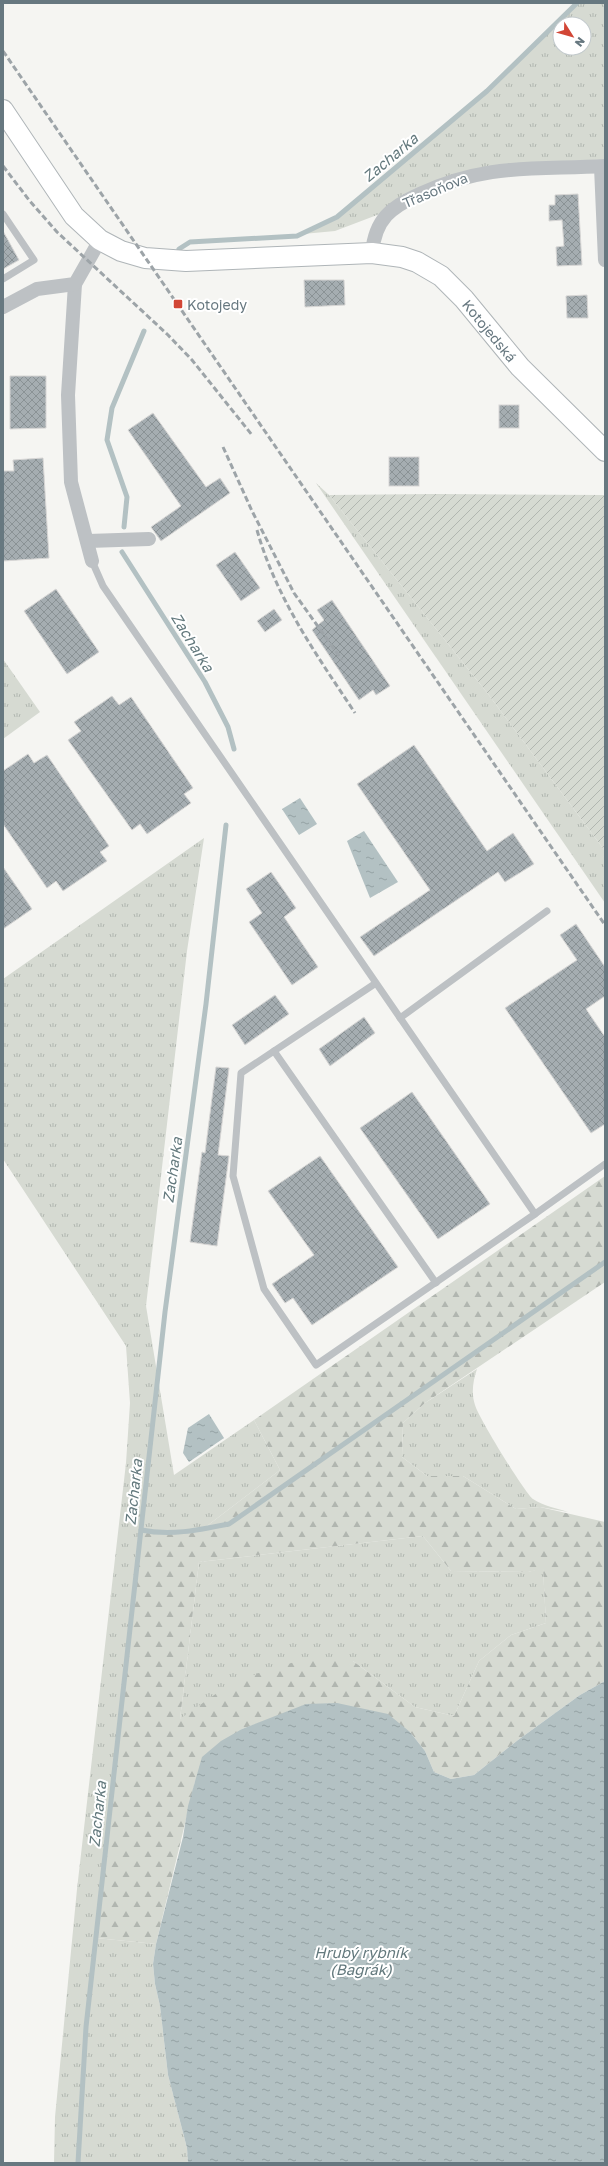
<svg xmlns="http://www.w3.org/2000/svg" width="608" height="2166" viewBox="0 0 608 2166" font-family="'Golos Text',sans-serif">
<defs>
<pattern id="grass-tufts" width="24" height="20" patternUnits="userSpaceOnUse"><rect width="24" height="20" fill="#d6dad2"/><path d="M3 7l-1-3M5 7V3M7 7l1-3M15 17l-1-3M17 17v-4M19 17l1-3" fill="none" stroke="#b1b6b0"/></pattern>
<pattern id="forest-firs" width="22" height="20" patternUnits="userSpaceOnUse"><rect width="22" height="20" fill="#d6dad2"/><path d="M5 1l3.5 6h-7zM16 11l3.5 6h-7z" fill="#b1b6b0"/></pattern>
<pattern id="garden-furrows" width="10" height="10" patternUnits="userSpaceOnUse"><rect width="10" height="10" fill="#d6dad2"/><path d="M-1 1l2-2M0 10L10 0M9 11l2-2" fill="none" stroke="#b1b6b0"/></pattern>
<pattern id="water-ripples" width="26" height="14" patternUnits="userSpaceOnUse"><rect width="26" height="14" fill="#b3c1c3"/><path d="M2 4q2-2 4 0t4 0M15 11q2-2 4 0t4 0" fill="none" stroke="#95a2a4"/></pattern>
<pattern id="building-cross-hatch" width="8" height="8" patternUnits="userSpaceOnUse"><rect width="8" height="8" fill="#a5adb1"/><path d="M0 0l8 8M0 8l8-8" fill="none" stroke="#8a9295"/></pattern>
</defs>
<rect width="100%" height="100%" fill="#f5f5f2"/>
<!-- grass -->
<g fill="url(#grass-tufts)" fill-rule="evenodd">
<path d="M 577,3 L 605,3 L 605,166 L 498,169 L 335,231 L 303,234 L 337,217 L 487,91 ZM 560,24 L 584,24 L 584,48 L 560,48 Z"/>
<path d="M 316,483 L 329,495 L 488,694 L 605,851 L 605,903 Z"/>
<path d="M 3,659 L 40,712 L 3,739 Z"/>
<path d="M 204,838 L 187,951 L 146,1306 L 174,1475 L 254,1420 L 280,1470 L 203,1529 L 182,1533 L 158,1534 L 141,1530 L 96,1938 L 156,1944 L 153,1964 L 155,1984 L 160,2006 L 168,2075 L 187,2148 L 188,2163 L 54,2163 L 55,2117 L 77,1889 L 126,1463 L 130,1403 L 126,1346 L 3,1159 L 3,979 Z"/>
<path d="M 477,1369 C 473,1381 471,1393 475,1405 C 478,1417 525,1493 533,1499 C 544,1506 556,1508 568,1512 L 540,1507 L 516,1509 L 463,1476 L 427,1476 L 402,1457 L 403,1423 L 425,1403 Z"/>
<path d="M 423,1536 L 451,1571 L 528,1572 L 543,1568 L 546,1623 L 511,1635 L 479,1661 L 454,1716 L 415,1707 L 353,1661 L 180,1719 L 199,1562 Z"/>
</g>
<!-- forest -->
<path fill="url(#forest-firs)" fill-rule="evenodd" d="M 605,1176 L 605,1282 L 425,1403 L 403,1423 L 402,1457 L 427,1476 L 463,1476 L 516,1509 L 540,1507 L 605,1522 L 605,1681 L 580,1695 L 518,1740 L 474,1775 L 451,1779 L 434,1772 L 425,1751 L 410,1732 L 270,1719 L 242,1729 L 195,1782 L 156,1944 L 96,1938 L 141,1530 L 158,1534 L 182,1533 L 203,1529 L 280,1470 L 254,1420 ZM 423,1536 L 451,1571 L 528,1572 L 543,1569 L 546,1623 L 511,1635 L 479,1661 L 454,1716 L 415,1707 L 353,1661 L 310,1658 L 265,1670 L 217,1693 L 180,1719 L 199,1562 Z"/>
<!-- garden -->
<path fill="url(#garden-furrows)" d="M 435,494 L 605,495 L 605,851 L 488,694 L 329,495 Z"/>
<!-- water -->
<g fill="url(#water-ripples)">
<path d="M 300,798 L 317,824 L 299,835 L 282,809 Z"/>
<path d="M 364,831 L 398,882 L 370,898 L 347,841 Z"/>
<path d="M 209,1414 L 224,1438 L 189,1462 L 183,1453 L 188,1428 Z"/>
<path d="M 605,1681 L 605,2163 L 188,2163 L 187,2148 L 168,2075 L 160,2006 L 155,1984 L 153,1964 L 156,1944 L 183,1837 L 188,1806 L 202,1757 L 221,1741 L 242,1729 L 306,1704 L 337,1703 L 388,1714 L 410,1732 L 425,1751 L 434,1772 L 451,1779 L 474,1775 L 518,1740 L 580,1695 Z"/>
</g>
<g fill="none" stroke-linecap="round" stroke-linejoin="round">
<!-- stream -->
<g stroke="#b3c1c3" stroke-width="5">
<path d="M 179,249 L 190,242 L 297,236 L 337,217 L 487,91 L 577,3"/>
<path d="M 124,527 L 127,497 L 107,440 L 112,408 L 144,331"/>
<path d="M 122,552 L 205,682 L 228,727 L 234,749"/>
<path d="M 141,1530 C 171,1536 199,1530 229,1524 L 605,1262"/>
<path d="M 78,2163 L 86,2027 L 165,1312 L 206,1004 L 226,825"/>
</g>
</g>
<!-- building -->
<g fill="url(#building-cross-hatch)" stroke="#d7d6d5">
<path d="M 578,194 L 582,265 L 557,266 L 556,247 L 564,246 L 562,220 L 549,221 L 549,205 L 555,205 L 555,195 Z"/>
<path d="M 3,231 L 19,260 L 3,269 Z"/>
<path d="M 304,280 L 344,280 L 345,305 L 305,307 Z"/>
<path d="M 587,295 L 588,318 L 567,318 L 566,296 Z"/>
<path d="M 10,376 L 46,376 L 46,428 L 10,429 Z"/>
<rect x="499" y="405" width="20" height="23"/>
<path d="M 153,413 L 206,487 L 220,478 L 230,493 L 161,541 L 151,527 L 181,506 L 128,430 Z"/>
<rect x="389" y="457" width="30" height="29"/>
<path d="M 43,458 L 49,558 L 3,561 L 3,471 L 14,471 L 13,460 Z"/>
<path d="M 235,552 L 260,588 L 241,601 L 216,565 Z"/>
<path d="M 56,589 L 99,652 L 67,674 L 24,611 Z"/>
<path d="M 332,600 L 390,686 L 376,695 L 373,690 L 359,700 L 312,630 L 324,620 L 317,610 Z"/>
<path d="M 274,609 L 282,620 L 265,632 L 257,621 Z"/>
<path d="M 112,696 L 119,705 L 131,697 L 193,788 L 184,794 L 191,803 L 147,834 L 140,824 L 132,830 L 68,740 L 81,731 L 74,722 Z"/>
<path d="M 414,745 L 487,851 L 513,833 L 534,864 L 505,882 L 498,872 L 374,956 L 360,937 L 430,890 L 357,784 Z"/>
<path d="M 28,754 L 34,763 L 47,755 L 109,846 L 100,852 L 107,861 L 63,891 L 56,881 L 47,888 L 3,824 L 3,771 Z"/>
<path d="M 3,867 L 32,909 L 3,929 Z"/>
<path d="M 271,872 L 296,908 L 284,917 L 318,967 L 292,985 L 249,922 L 262,913 L 246,889 Z"/>
<path d="M 576,924 L 605,967 L 605,996 L 586,1009 L 605,1037 L 605,1124 L 591,1133 L 505,1008 L 577,960 L 560,935 Z"/>
<path d="M 275,995 L 289,1014 L 245,1045 L 232,1025 Z"/>
<path d="M 364,1017 L 375,1033 L 330,1066 L 319,1049 Z"/>
<path d="M 216,1067 L 229,1068 L 218,1155 L 229,1156 L 217,1246 L 190,1242 L 202,1152 L 205,1153 Z"/>
<path d="M 412,1092 L 490,1204 L 438,1239 L 360,1128 Z"/>
<path d="M 320,1156 L 398,1267 L 312,1325 L 293,1298 L 285,1303 L 272,1284 L 314,1255 L 268,1191 Z"/>
</g>
<g fill="none" stroke-linecap="round" stroke-linejoin="round">
<defs>
<g id="secondary">
<path id="s1" d="M 3,110 L 74,216 L 100,240 L 121,251 L 145,258 L 186,261 L 372,253 L 402,257 L 417,262 L 441,276 L 464,299 L 520,367 L 605,451"/>
</g>
</defs>
<!-- secondary casing -->
<use href="#secondary" stroke="#afb5b8" stroke-width="22"/>
<!-- lane -->
<g stroke="#bdc1c4" stroke-width="7">
<path d="M 3,214 L 34,260 L 3,279"/>
<path d="M 92,561 L 103,586 L 535,1214 L 316,1365 L 264,1289 L 233,1176 L 241,1073 L 376,983"/>
<path d="M 400,1018 L 547,911"/>
<path d="M 274,1051 L 436,1283"/>
<path d="M 535,1214 L 605,1164"/>
</g>
<!-- street -->
<g stroke="#bdc1c4" stroke-width="14">
<path d="M 601,167 L 605,260"/>
<path d="M 372,253 C 375,219 391,207 420,194 C 486,163 535,170 605,166"/>
<path d="M 75,284 L 68,395 L 71,482 L 92,561"/>
<path d="M 3,307 L 37,289 L 75,284 L 100,240"/>
<path d="M 88,541 L 149,539"/>
</g>
<!-- secondary -->
<use href="#secondary" stroke="#fff" stroke-width="20"/>
<!-- rail -->
<g stroke="#9da4a8" stroke-width="3" stroke-dasharray="6 3" stroke-linecap="butt">
<path d="M 3,51 L 605,925"/>
<path d="M 3,166 L 29,200 L 57,232 L 168,335 L 192,360 L 252,435"/>
<path d="M 223,447 L 252,511 L 294,593 L 342,660"/>
<path d="M 257,530 C 276,598 316,654 355,713"/>
</g>
</g>
<!-- markers -->
<rect fill="#d24636" stroke="#fff" stroke-width="1.5" x="173" y="299" width="10" height="10" rx="2"/>
<g text-anchor="middle" dominant-baseline="central" stroke-width="4" stroke-linejoin="round" paint-order="stroke">
<!-- street labels -->
<g font-size="14" fill="#677880" stroke="#fff">
<text transform="translate(435 190) rotate(-23)">Třasoňova</text>
<text stroke="none"><textPath href="#s1" startOffset="586">Kotojedská</textPath></text>
</g>
<!-- poi labels -->
<g font-size="14" fill="#677880" stroke="#fff" text-anchor="start">
<text x="187" y="304">Kotojedy</text>
</g>
<!-- water labels -->
<g font-size="15" font-style="italic" fill="#63797d" stroke="#fff">
<text transform="translate(390 157) rotate(-40)">Zacharka</text>
<text transform="translate(193 642) rotate(58)">Zacharka</text>
<text transform="translate(172 1170) rotate(-82)">Zacharka</text>
<text transform="translate(133 1492) rotate(-84)">Zacharka</text>
<text transform="translate(97 1814) rotate(-84)">Zacharka</text>
<text x="361" y="1952">Hrubý rybník<tspan x="361" dy="17">(Bagrák)</tspan></text>
</g>
</g>
<!-- border -->
<rect width="608" height="2166" fill="none" stroke="#677880" stroke-width="8"/>
<!-- north arrow -->
<g transform="translate(572 36) rotate(127)"><circle r="19" fill="#ffffff" stroke="#c2c9cc"/>
<path d="M0-3L7 15L0 10L-7 15Z" fill="#d24636"/>
<text y="-6" font-size="11" font-weight="bold" text-anchor="middle" fill="#677880">N</text>
</g>
</svg>
